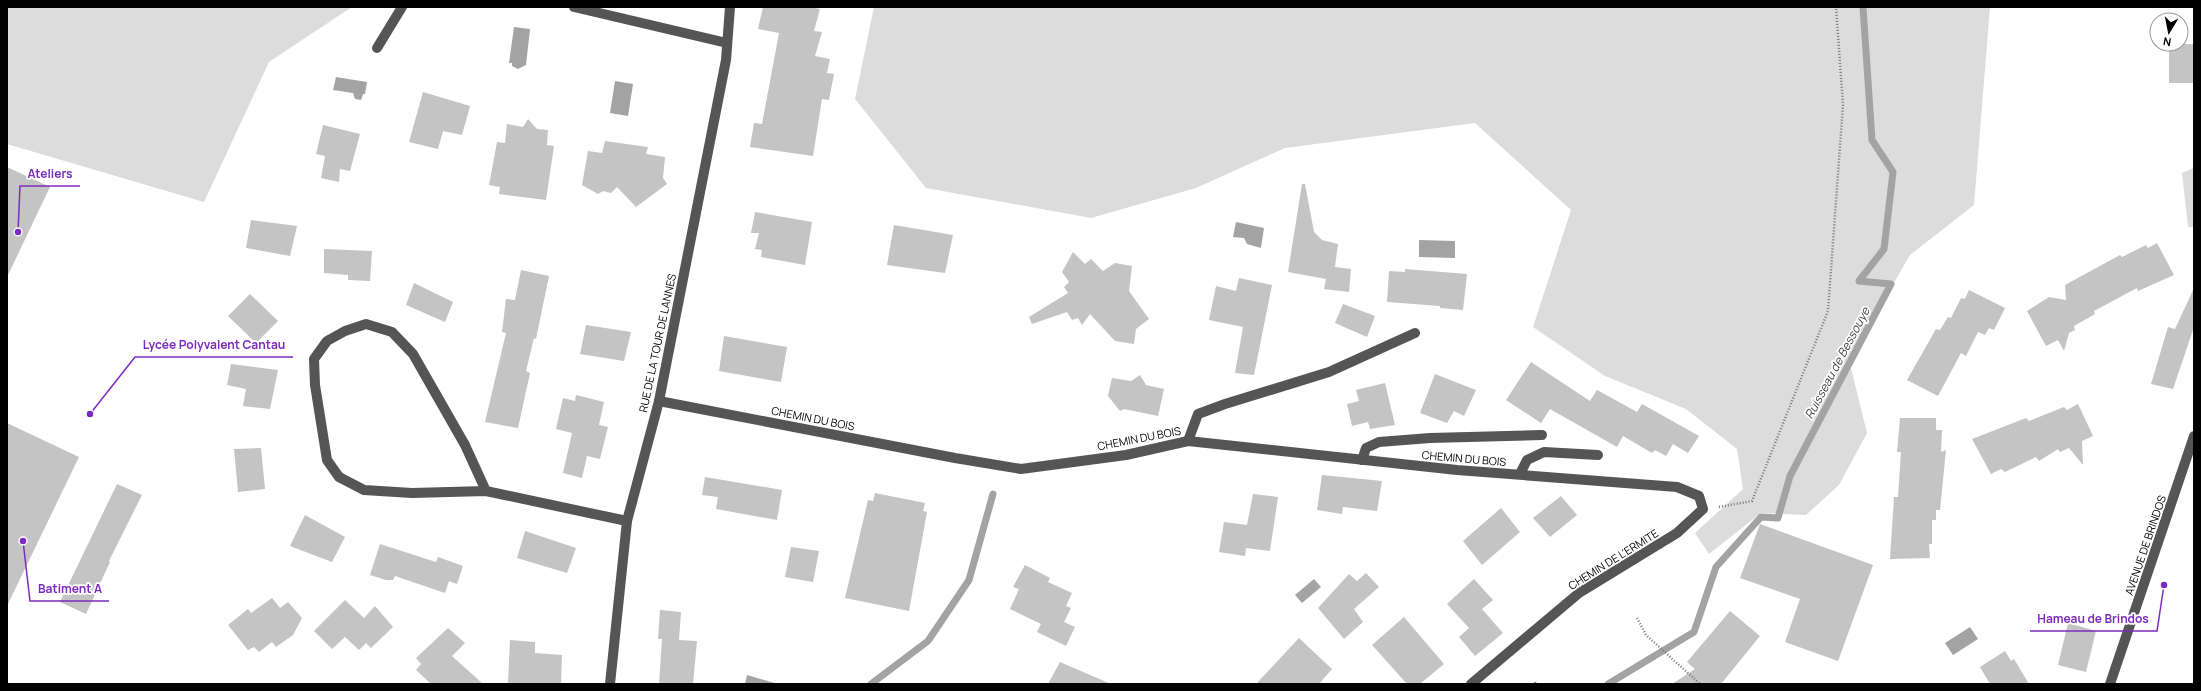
<svg xmlns="http://www.w3.org/2000/svg" width="2201" height="691" viewBox="0 0 2201 691" font-family="Manrope,sans-serif">
<rect width="100%" height="100%" fill="#fff"/>
<!-- green -->
<g fill="#dcdcdc">
<path d="M 7,7 L 352,7 L 269,62 L 204,202 L 7,144 Z"/>
<path d="M 874,7 L 1990,7 L 1974,205 L 1910,255 L 1849,360 L 1867,433 L 1839,485 L 1806,515 L 1761,513 L 1709,554 L 1695,533 L 1743,489 L 1737,449 L 1686,409 L 1605,376 L 1533,327 L 1571,210 L 1475,123 L 1285,148 L 1196,188 L 1091,218 L 926,188 L 855,99 Z"/>
<path d="M 2194,168 L 2194,227 L 2188,227 L 2182,173 Z"/>
</g>
<!-- water -->
<g fill="#a3a3a3">
<path d="M 514,27 L 530,29 L 526,65 L 518,69 L 512,66 L 512,63 L 509,63 Z"/>
<path d="M 336,77 L 367,82 L 365,94 L 363,94 L 361,100 L 355,99 L 353,93 L 333,90 Z"/>
<path d="M 615,81 L 633,84 L 628,116 L 610,113 Z"/>
<path d="M 1236,222 L 1264,228 L 1261,248 L 1247,244 L 1244,238 L 1233,237 Z"/>
<path d="M 1419,240 L 1455,241 L 1455,258 L 1419,257 Z"/>
<path d="M 1314,579 L 1321,587 L 1302,603 L 1295,595 Z"/>
<path d="M 1970,627 L 1978,639 L 1953,655 L 1945,643 Z"/>
<path d="M 747,675 L 778,684 L 745,684 Z"/>
</g>
<g fill="none" stroke-linecap="round" stroke-linejoin="round">
<!-- stream -->
<g stroke="#a3a3a3" stroke-width="7">
<path d="M 871,684 L 928,641 L 969,580 L 993,494"/>
<path d="M 1608,684 L 1694,632 L 1716,567 L 1761,517 L 1778,518 L 1790,476 L 1891,284 L 1859,281 L 1884,249 L 1893,172 L 1872,140 L 1863,7"/>
</g>
</g>
<!-- building -->
<g fill="#c4c4c4">
<path d="M 763,7 L 809,7 L 820,9 L 814,31 L 822,32 L 815,56 L 830,59 L 827,73 L 834,74 L 829,100 L 822,99 L 813,156 L 750,147 L 754,123 L 762,124 L 779,33 L 758,29 Z"/>
<rect x="2169" y="44" width="25" height="39"/>
<path d="M 423,92 L 470,106 L 462,135 L 443,131 L 438,149 L 409,142 Z"/>
<path d="M 528,119 L 537,129 L 548,130 L 547,145 L 554,146 L 546,200 L 499,194 L 500,187 L 489,185 L 497,142 L 505,143 L 507,124 L 523,127 Z"/>
<path d="M 323,125 L 360,134 L 350,171 L 340,169 L 339,182 L 321,178 L 325,156 L 316,154 Z"/>
<path d="M 605,141 L 648,147 L 646,154 L 665,157 L 663,178 L 667,184 L 636,207 L 617,187 L 611,193 L 603,191 L 598,194 L 582,185 L 588,151 L 602,153 Z"/>
<path d="M 7,167 L 50,187 L 7,277 Z"/>
<path d="M 1302,184 L 1305,184 L 1314,232 L 1322,240 L 1338,244 L 1335,267 L 1351,269 L 1349,292 L 1324,289 L 1326,279 L 1288,272 Z"/>
<path d="M 755,212 L 812,222 L 805,265 L 761,257 L 762,250 L 755,249 L 759,233 L 751,233 Z"/>
<path d="M 251,220 L 297,226 L 290,256 L 246,248 Z"/>
<path d="M 894,225 L 953,235 L 945,273 L 887,265 Z"/>
<path d="M 2157,243 L 2174,275 L 2138,291 L 2137,288 L 2094,311 L 2095,314 L 2074,326 L 2075,330 L 2069,333 L 2064,351 L 2058,340 L 2046,346 L 2027,311 L 2049,297 L 2066,300 L 2065,285 L 2120,255 L 2122,257 L 2146,245 L 2148,248 Z"/>
<path d="M 324,249 L 372,251 L 370,281 L 348,280 L 348,275 L 324,273 Z"/>
<path d="M 1073,252 L 1085,264 L 1091,259 L 1103,271 L 1115,263 L 1132,266 L 1129,291 L 1149,319 L 1136,329 L 1134,344 L 1115,341 L 1090,314 L 1082,325 L 1078,318 L 1072,320 L 1067,312 L 1032,324 L 1029,317 L 1068,293 L 1064,287 L 1069,282 L 1062,272 Z"/>
<path d="M 1405,269 L 1467,274 L 1463,310 L 1440,308 L 1440,306 L 1387,302 L 1389,271 L 1405,272 Z"/>
<path d="M 521,270 L 549,276 L 536,339 L 534,338 L 526,371 L 530,373 L 518,428 L 485,422 L 506,333 L 502,332 L 506,299 L 515,300 Z"/>
<path d="M 1239,278 L 1272,285 L 1254,375 L 1235,373 L 1243,327 L 1209,320 L 1216,286 L 1236,291 Z"/>
<path d="M 414,283 L 453,302 L 445,322 L 406,305 Z"/>
<path d="M 2194,288 L 2194,327 L 2173,389 L 2151,384 L 2168,327 L 2175,329 Z"/>
<path d="M 1969,290 L 2005,308 L 1994,330 L 1989,328 L 1985,335 L 1978,332 L 1966,356 L 1961,353 L 1938,396 L 1907,380 L 1936,329 L 1940,330 L 1948,317 L 1951,318 L 1961,298 L 1965,299 Z"/>
<path d="M 250,294 L 278,321 L 256,343 L 228,316 Z"/>
<path d="M 1343,304 L 1375,316 L 1367,337 L 1335,323 Z"/>
<path d="M 586,325 L 631,332 L 624,361 L 580,354 Z"/>
<path d="M 724,336 L 787,347 L 781,382 L 719,371 Z"/>
<path d="M 1531,362 L 1590,401 L 1597,390 L 1637,412 L 1642,404 L 1699,436 L 1688,453 L 1673,444 L 1666,456 L 1655,450 L 1652,453 L 1623,436 L 1617,447 L 1550,409 L 1541,423 L 1506,400 Z"/>
<path d="M 231,364 L 278,370 L 270,409 L 243,406 L 246,389 L 227,385 Z"/>
<path d="M 1435,374 L 1476,390 L 1464,416 L 1454,411 L 1447,423 L 1420,413 Z"/>
<path d="M 1140,375 L 1146,385 L 1164,389 L 1158,416 L 1124,409 L 1120,411 L 1108,396 L 1112,378 L 1131,381 Z"/>
<path d="M 1385,383 L 1395,425 L 1370,429 L 1368,422 L 1352,426 L 1347,404 L 1359,401 L 1356,390 Z"/>
<path d="M 576,395 L 604,402 L 599,425 L 608,427 L 600,459 L 587,456 L 582,478 L 563,473 L 572,433 L 556,429 L 563,398 L 575,401 Z"/>
<path d="M 2078,404 L 2093,436 L 2082,441 L 2083,465 L 2069,448 L 2060,452 L 2058,449 L 2039,461 L 2036,457 L 2005,472 L 2001,469 L 1991,474 L 1972,439 L 2026,418 L 2029,421 L 2064,407 L 2067,410 Z"/>
<path d="M 1900,418 L 1936,418 L 1936,430 L 1942,430 L 1941,452 L 1946,450 L 1940,510 L 1936,510 L 1936,520 L 1932,520 L 1932,544 L 1929,544 L 1930,558 L 1890,559 L 1894,497 L 1898,497 L 1901,452 L 1897,452 Z"/>
<path d="M 7,423 L 79,457 L 7,606 Z"/>
<path d="M 261,448 L 265,489 L 238,492 L 234,449 Z"/>
<path d="M 1322,475 L 1382,481 L 1377,511 L 1343,507 L 1342,514 L 1317,510 Z"/>
<path d="M 705,477 L 782,490 L 777,520 L 716,509 L 718,497 L 702,495 Z"/>
<path d="M 117,484 L 142,495 L 109,561 L 110,562 L 86,614 L 60,602 Z"/>
<path d="M 875,493 L 925,503 L 923,511 L 927,512 L 909,611 L 845,598 L 868,500 L 873,501 Z"/>
<path d="M 1253,494 L 1278,497 L 1270,551 L 1246,548 L 1245,556 L 1219,552 L 1224,522 L 1247,525 Z"/>
<path d="M 1561,496 L 1577,515 L 1550,537 L 1533,518 Z"/>
<path d="M 1501,508 L 1520,532 L 1482,565 L 1463,541 Z"/>
<path d="M 305,515 L 345,537 L 332,562 L 290,546 Z"/>
<path d="M 1760,524 L 1873,565 L 1838,661 L 1785,642 L 1800,599 L 1740,578 Z"/>
<path d="M 525,531 L 576,548 L 567,573 L 517,558 Z"/>
<path d="M 380,544 L 436,562 L 438,557 L 463,566 L 457,584 L 449,581 L 445,593 L 395,576 L 393,580 L 386,580 L 370,575 Z"/>
<path d="M 791,547 L 819,551 L 813,582 L 785,577 Z"/>
<path d="M 1025,565 L 1050,578 L 1048,582 L 1072,593 L 1066,606 L 1071,608 L 1064,622 L 1075,627 L 1066,646 L 1037,632 L 1041,624 L 1010,609 L 1019,589 L 1013,587 Z"/>
<path d="M 1366,573 L 1379,587 L 1354,609 L 1363,622 L 1344,639 L 1318,608 L 1349,574 L 1357,581 Z"/>
<path d="M 1474,579 L 1493,600 L 1482,609 L 1503,633 L 1475,656 L 1459,637 L 1469,628 L 1447,604 Z"/>
<path d="M 272,598 L 280,608 L 288,602 L 302,618 L 293,635 L 276,647 L 272,642 L 259,652 L 254,647 L 248,650 L 228,625 L 248,609 L 251,613 Z"/>
<path d="M 345,600 L 364,618 L 375,606 L 393,627 L 371,648 L 366,643 L 359,650 L 345,637 L 332,649 L 314,631 Z"/>
<path d="M 660,610 L 681,612 L 679,640 L 697,641 L 693,684 L 659,684 L 662,639 L 658,639 Z"/>
<path d="M 1730,611 L 1760,636 L 1721,684 L 1672,684 L 1695,669 L 1687,662 Z"/>
<path d="M 1404,617 L 1444,664 L 1420,684 L 1407,684 L 1372,645 Z"/>
<path d="M 2068,623 L 2096,631 L 2086,672 L 2058,665 Z"/>
<path d="M 448,628 L 465,643 L 452,656 L 483,684 L 431,684 L 416,670 L 421,664 L 416,658 Z"/>
<path d="M 1299,638 L 1332,669 L 1319,684 L 1256,684 Z"/>
<path d="M 510,640 L 535,642 L 535,653 L 562,655 L 561,684 L 508,684 Z"/>
<path d="M 2005,651 L 2011,661 L 2014,659 L 2029,684 L 1990,684 L 1980,667 Z"/>
<path d="M 1060,662 L 1111,684 L 1048,684 Z"/>
</g>
<g fill="none" stroke-linecap="round" stroke-linejoin="round">
<!-- path -->
<g stroke="#777" stroke-width="2.5" stroke-dasharray="1 2" stroke-linecap="butt">
<path d="M 1719,507 L 1752,501 L 1828,311 L 1843,105 L 1836,7"/>
<path d="M 1637,618 L 1646,635 L 1700,684"/>
<path d="M 1535,682 L 1536,684"/>
</g>
<!-- minor -->
<g stroke="#555" stroke-width="10">
<path d="M 574,7 L 727,43"/>
<path d="M 377,48 L 402,7"/>
<path d="M 659,401 L 955,458 L 1021,469 L 1126,455 L 1188,441 L 1457,470 L 1677,487 L 1699,496 L 1703,509 L 1677,533 L 1579,593 L 1471,684"/>
<path d="M 1188,441 L 1198,414 L 1225,404 L 1329,372 L 1415,333"/>
<path d="M 1362,460 L 1366,448 L 1379,442 L 1430,438 L 1542,435"/>
<path d="M 1520,474 L 1527,460 L 1544,452 L 1598,455"/>
<path d="M 486,491 L 465,445 L 413,354 L 392,332 L 366,324 L 345,331 L 327,341 L 314,359 L 315,385 L 327,460 L 339,477 L 364,490 L 412,493 L 486,491 L 627,521"/>
<path d="M 610,684 L 627,521 L 659,401 L 726,60 L 730,7"/>
<path d="M 2110,684 L 2194,436"/>
</g>
</g>
<g text-anchor="middle" dominant-baseline="central" stroke-width="3.5" stroke-linejoin="round" paint-order="stroke">
<!-- street labels -->
<g font-size="11" fill="#000" stroke="#fff">
<text transform="translate(657 343) rotate(-78)">RUE DE LA TOUR DE LANNES</text>
<text transform="translate(813 418) rotate(11)">CHEMIN DU BOIS</text>
<text transform="translate(1139 438) rotate(-11)">CHEMIN DU BOIS</text>
<text transform="translate(1464 458) rotate(5)">CHEMIN DU BOIS</text>
<text transform="translate(2145 545) rotate(-71)">AVENUE DE BRINDOS</text>
<text transform="translate(1613 559) rotate(-32)">CHEMIN DE L'ERMITE</text>
</g>
<!-- water labels -->
<g font-size="12" font-style="italic" fill="#444" stroke="#fff">
<text transform="translate(1837 363) rotate(-62)">Ruisseau de Bessouye</text>
</g>
</g>
<!-- callouts -->
<path fill="none" stroke="#7b2cbf" stroke-width="1.5" d="M18 232L20 186H80M90 414L135 357H293M23 541L30 601H109M2164 585L2157 631H2030"/>
<g fill="#7b2cbf" stroke="#fff" stroke-width="1.5">
<circle cx="18" cy="232" r="4"/>
<circle cx="90" cy="414" r="4"/>
<circle cx="23" cy="541" r="4"/>
<circle cx="2164" cy="585" r="4"/>
</g>
<g font-size="12" text-anchor="middle" font-weight="bold" fill="#7b2cbf" stroke="#fff" stroke-width="3.5" stroke-linejoin="round" paint-order="stroke">
<text x="50" y="178">Ateliers</text>
<text x="214" y="349">Lycée Polyvalent Cantau</text>
<text x="70" y="593">Batiment A</text>
<text x="2093" y="623">Hameau de Brindos</text>
</g>
<!-- border -->
<rect width="2201" height="691" fill="none" stroke="#000000" stroke-width="16"/>
<!-- north arrow -->
<g transform="translate(2169 32) rotate(190)"><circle r="19" fill="#ffffff" stroke="#999999"/>
<path d="M0-3L7 15L0 10L-7 15Z" fill="#000000"/>
<text y="-6" font-size="11" font-weight="bold" text-anchor="middle" fill="#000000">N</text>
</g>
</svg>
